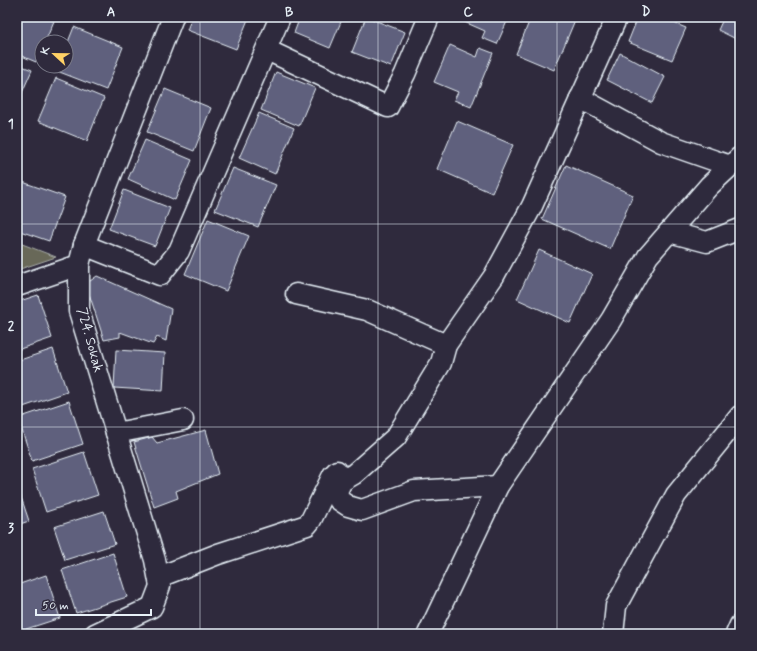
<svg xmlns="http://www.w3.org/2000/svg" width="757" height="651" viewBox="0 0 757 651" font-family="Mynerve,sans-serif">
<rect width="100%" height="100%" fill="#2f2a3d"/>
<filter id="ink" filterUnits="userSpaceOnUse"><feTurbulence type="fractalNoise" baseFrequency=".025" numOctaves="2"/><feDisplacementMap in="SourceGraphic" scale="8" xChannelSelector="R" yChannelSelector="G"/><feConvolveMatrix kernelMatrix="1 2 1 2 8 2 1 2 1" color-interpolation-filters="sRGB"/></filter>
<g filter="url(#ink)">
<!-- green -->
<path fill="#676859" stroke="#a8aca8" d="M 17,242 L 56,257 L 17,270 Z"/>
<!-- building -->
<g fill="#5f607d" stroke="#e8f1f8">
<path d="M 17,17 L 45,17 L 54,21 L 45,42 L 42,42 L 42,49 L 36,62 L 17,54 Z"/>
<path d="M 192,17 L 249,17 L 236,49 L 187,30 Z"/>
<path d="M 300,17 L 343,17 L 330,48 L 294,33 Z"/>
<path d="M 366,17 L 405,32 L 391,67 L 352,52 Z"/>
<path d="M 461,17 L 509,17 L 497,44 L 482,38 L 485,31 L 460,20 Z"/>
<path d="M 531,17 L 569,17 L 575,20 L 554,70 L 516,54 Z"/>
<path d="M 638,17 L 659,17 L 686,28 L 672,60 L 628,42 Z"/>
<path d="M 724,17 L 740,17 L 740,41 L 718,30 Z"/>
<path d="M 74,27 L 123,47 L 106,90 L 57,71 L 58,66 L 66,66 L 66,47 Z"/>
<path d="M 450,45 L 477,57 L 480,48 L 493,53 L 471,107 L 454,100 L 458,92 L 434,82 Z"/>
<path d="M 620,53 L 665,77 L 652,103 L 607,80 Z"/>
<path d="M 17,64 L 32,70 L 17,104 Z"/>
<path d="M 276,72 L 315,88 L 299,126 L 261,110 Z"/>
<path d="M 56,78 L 104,98 L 87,141 L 38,121 Z"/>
<path d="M 165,89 L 211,108 L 194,151 L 147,132 Z"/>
<path d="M 259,113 L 294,128 L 275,174 L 239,158 Z"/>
<path d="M 457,121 L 513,145 L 492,193 L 437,169 Z"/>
<path d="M 145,140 L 192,160 L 175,200 L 128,179 Z"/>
<path d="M 566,165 L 633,195 L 610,249 L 542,219 Z"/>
<path d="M 233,168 L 276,185 L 258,227 L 215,210 Z"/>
<path d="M 17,180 L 65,197 L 49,241 L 17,230 Z"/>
<path d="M 124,190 L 170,208 L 155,246 L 109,229 Z"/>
<path d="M 208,219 L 249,236 L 226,291 L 185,274 Z"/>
<path d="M 539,250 L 592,274 L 570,323 L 517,299 Z"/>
<path d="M 97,276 L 171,309 L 166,341 L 157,337 L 153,344 L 120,332 L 120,337 L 104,340 L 86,284 Z"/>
<path d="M 38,295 L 52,338 L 17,350 L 17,302 Z"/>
<path d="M 53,349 L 67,392 L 17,409 L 17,361 Z"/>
<path d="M 116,350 L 165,353 L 163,391 L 114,388 Z"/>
<path d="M 69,401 L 83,444 L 32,461 L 18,418 Z"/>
<path d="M 206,430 L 218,474 L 176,491 L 178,498 L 154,507 L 134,442 L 152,437 L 157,443 Z"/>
<path d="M 84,452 L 98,495 L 46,512 L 32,469 Z"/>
<path d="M 17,485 L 29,521 L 17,525 Z"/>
<path d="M 104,511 L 115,544 L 65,560 L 54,527 Z"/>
<path d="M 113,553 L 127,597 L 76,613 L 62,570 Z"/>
<path d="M 46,575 L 60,618 L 17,632 L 17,585 Z"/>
</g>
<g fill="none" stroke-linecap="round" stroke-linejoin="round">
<defs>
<g id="minor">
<path d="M 267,50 L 388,107 L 405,74 L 429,17"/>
<path d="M 580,98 L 661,142 L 730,166"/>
<path d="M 669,232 L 707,242 L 740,229"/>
<path d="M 84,245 L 160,275 L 179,251 L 280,17"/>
<path d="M 17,286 L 79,265"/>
<path d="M 296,294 L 367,310 L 446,345"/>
<path d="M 116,433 L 183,420"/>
<path d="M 498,486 L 414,491 L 362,510 L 348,506 L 339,500 L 337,491 L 342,481 L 354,474 L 396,437 L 441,363 L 446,345 L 494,276 L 532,206 L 617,17"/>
<path d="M 159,577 L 218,554 L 307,525 L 311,520 L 333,475 L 337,471"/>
<path d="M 95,634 L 152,607 L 160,586 L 155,560 L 79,311 L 79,265 L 84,245 L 173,17"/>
<path d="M 428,634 L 498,486 L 611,320 L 648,256 L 709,186 L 740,157"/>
<path d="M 613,634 L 616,606 L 676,495 L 740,416"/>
<path d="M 736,634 L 740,625"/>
</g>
</defs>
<!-- minor casing -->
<use href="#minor" stroke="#e8f1f8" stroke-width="23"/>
<!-- minor -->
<use href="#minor" stroke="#2f2a3d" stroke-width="20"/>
</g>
</g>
<!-- grid -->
<path fill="none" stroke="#e8f1f8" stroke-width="1" stroke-opacity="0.55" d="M 200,17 L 200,634M 378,17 L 378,634M 557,17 L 557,634M 17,224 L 740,224M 17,427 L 740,427"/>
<g text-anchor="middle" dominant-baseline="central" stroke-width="3" stroke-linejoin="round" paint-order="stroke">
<!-- street labels -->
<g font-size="14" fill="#e8f1f8" stroke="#2f2a3d">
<text transform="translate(90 340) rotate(75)">724. Sokak</text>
</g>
</g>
<!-- margin -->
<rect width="757" height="651" fill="none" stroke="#2f2a3d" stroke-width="44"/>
<!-- north arrow -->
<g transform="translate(54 54) rotate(292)"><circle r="19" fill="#2f2a3d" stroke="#797a88"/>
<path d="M0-3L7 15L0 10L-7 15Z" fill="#ffd166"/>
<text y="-6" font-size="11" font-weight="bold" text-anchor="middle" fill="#e8f1f8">K</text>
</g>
<!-- scale -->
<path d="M36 609v6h115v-6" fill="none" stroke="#e8f1f8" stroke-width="2"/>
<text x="42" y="609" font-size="12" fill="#e8f1f8" stroke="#2f2a3d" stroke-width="3" paint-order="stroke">50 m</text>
<rect x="22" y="22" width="713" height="607" fill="none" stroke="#e8f1f8" stroke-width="1.5"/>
<g font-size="13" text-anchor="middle" font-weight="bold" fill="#e8f1f8">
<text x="111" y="16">A</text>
<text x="289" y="16">B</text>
<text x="468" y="16">C</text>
<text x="646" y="16">D</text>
<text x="11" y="128">1</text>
<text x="11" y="330">2</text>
<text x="11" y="532">3</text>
</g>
</svg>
